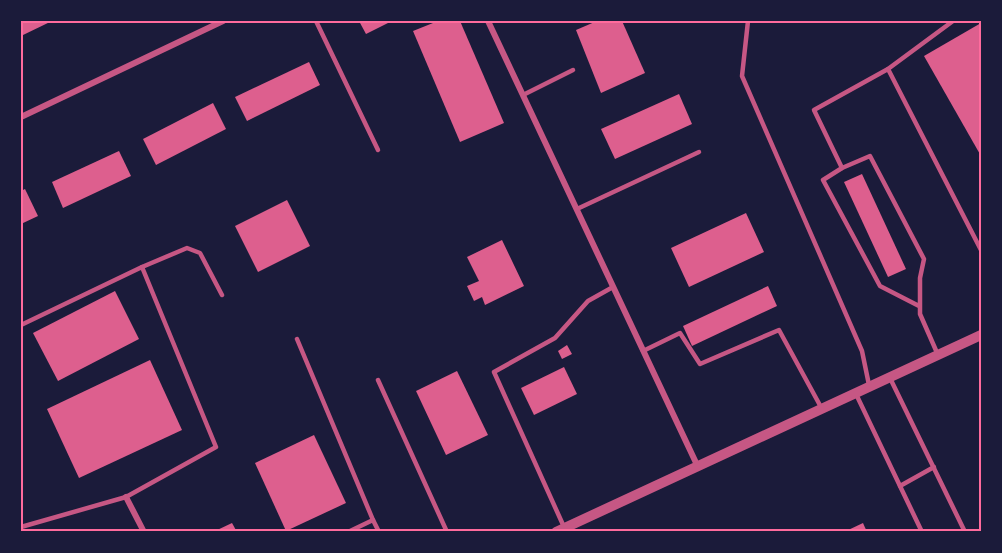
<svg xmlns="http://www.w3.org/2000/svg" width="1002" height="553" viewBox="0 0 1002 553" font-family="'Asap Condensed',sans-serif">
<rect width="100%" height="100%" fill="#1b1b3a"/>
<!-- building -->
<g fill="#dd5f8e">
<path d="M 21,21 L 52,21 L 21,36 Z"/>
<path d="M 359,21 L 392,21 L 366,34 Z"/>
<path d="M 438,21 L 460,21 L 504,123 L 460,142 L 413,31 Z"/>
<path d="M 597,21 L 622,21 L 645,73 L 601,93 L 576,30 Z"/>
<path d="M 981,23 L 981,156 L 924,56 Z"/>
<path d="M 309,62 L 320,85 L 247,121 L 235,97 Z"/>
<path d="M 679,94 L 692,124 L 615,159 L 601,129 Z"/>
<path d="M 213,103 L 226,129 L 156,165 L 143,139 Z"/>
<path d="M 119,151 L 131,176 L 63,208 L 52,182 Z"/>
<path d="M 862,174 L 906,269 L 888,277 L 844,182 Z"/>
<path d="M 25,189 L 38,216 L 21,224 L 21,191 Z"/>
<path d="M 287,200 L 310,246 L 258,272 L 235,226 Z"/>
<path d="M 746,213 L 764,252 L 689,287 L 671,248 Z"/>
<path d="M 502,240 L 524,286 L 485,305 L 482,297 L 474,301 L 467,286 L 479,281 L 467,257 Z"/>
<path d="M 768,286 L 777,306 L 692,346 L 683,326 Z"/>
<path d="M 115,291 L 139,339 L 58,381 L 33,333 Z"/>
<path d="M 567,345 L 572,354 L 562,359 L 558,351 Z"/>
<path d="M 150,360 L 182,430 L 79,478 L 47,409 Z"/>
<path d="M 564,367 L 577,394 L 534,415 L 521,388 Z"/>
<path d="M 457,371 L 488,435 L 446,455 L 416,391 Z"/>
<path d="M 314,435 L 346,503 L 286,531 L 255,463 Z"/>
<path d="M 232,523 L 237,532 L 213,532 Z"/>
<path d="M 863,523 L 867,532 L 844,532 Z"/>
</g>
<g fill="none" stroke-linecap="round" stroke-linejoin="round">
<!-- service -->
<g stroke="#c65784" stroke-width="4.5">
<path d="M 316,21 L 378,150"/>
<path d="M 748,21 L 742,76 L 862,351 L 869,385"/>
<path d="M 888,69 L 953,21"/>
<path d="M 523,95 L 573,70"/>
<path d="M 842,168 L 814,110 L 888,69 L 981,250"/>
<path d="M 577,209 L 699,152"/>
<path d="M 142,267 L 187,248 L 200,253 L 222,295"/>
<path d="M 919,306 L 880,286 L 823,180 L 842,168 L 870,156 L 924,259 L 920,278 L 920,314 L 938,355"/>
<path d="M 21,325 L 142,267 L 216,447 L 126,497 L 21,527"/>
<path d="M 297,339 L 373,520"/>
<path d="M 643,351 L 680,333 L 700,364 L 779,330 L 822,409"/>
<path d="M 890,378 L 965,532"/>
<path d="M 378,380 L 447,532"/>
<path d="M 856,394 L 922,532"/>
<path d="M 900,486 L 934,467"/>
<path d="M 564,527 L 494,372 L 555,338 L 588,301 L 613,287"/>
<path d="M 348,532 L 373,520 L 379,532"/>
</g>
<!-- minor -->
<g stroke="#c65784" stroke-width="6">
<path d="M 488,21 L 698,467"/>
<path d="M 21,117 L 223,21"/>
<path d="M 126,497 L 144,532"/>
</g>
<!-- tertiary -->
<path stroke="#c65784" stroke-width="10" d="M 556,532 L 981,335"/>
</g>
<!-- border -->
<rect width="1002" height="553" fill="none" stroke="#1b1b3a" stroke-width="45"/>
<rect x="22" y="22" width="958" height="508" fill="none" stroke="#ff6b9d" stroke-width="2"/>
</svg>
